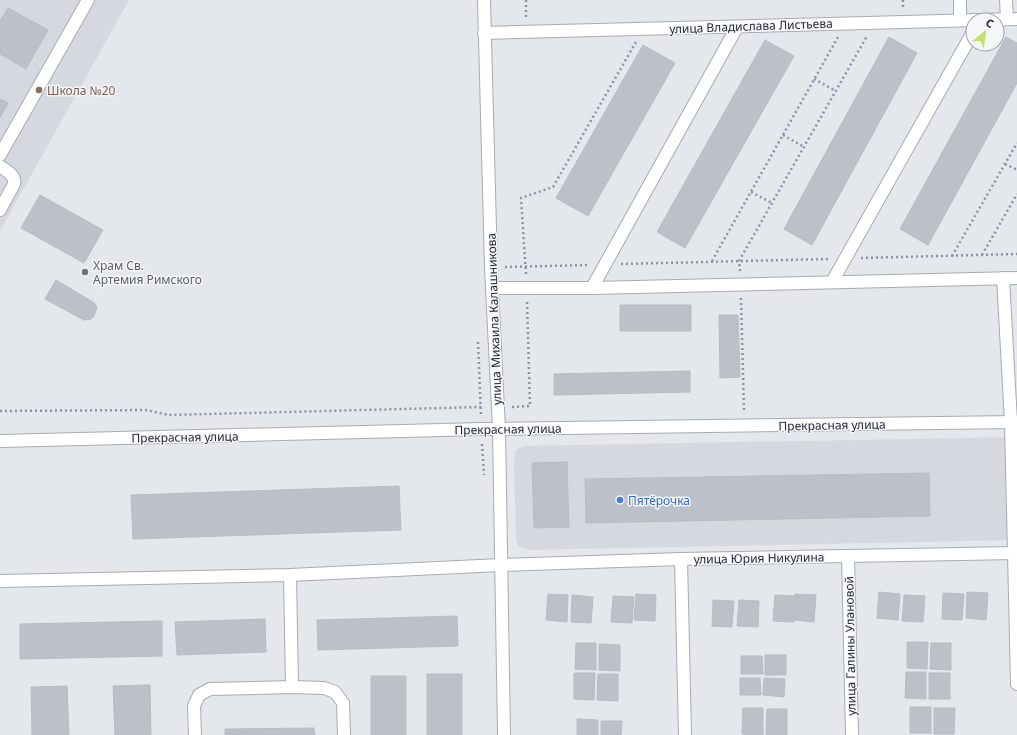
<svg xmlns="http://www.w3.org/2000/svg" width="1017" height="735" viewBox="0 0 1017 735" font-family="'Noto Sans',sans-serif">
<rect width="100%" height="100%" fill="#e4e7ec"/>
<!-- built -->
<g fill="#d5d9df">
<path d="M 0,0 L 129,0 L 0,231 Z"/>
<path d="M 1017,437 L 1017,540 L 528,550 L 518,546 L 516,539 L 514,461 L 516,450 L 524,446 Z"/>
</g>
<!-- building -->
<g fill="#bcc1c9" stroke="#b7bcc4">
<path d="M 8,8 L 48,30 L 26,69 L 0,54 L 0,21 Z"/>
<path d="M 889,37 L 917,53 L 812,245 L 784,229 Z"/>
<path d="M 1006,37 L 1017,43 L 1017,83 L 928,245 L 900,229 Z"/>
<path d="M 765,40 L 794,56 L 685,248 L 657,232 Z"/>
<path d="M 643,45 L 675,63 L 588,216 L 556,198 Z"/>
<path d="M 0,99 L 8,103 L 0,118 Z"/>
<path d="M 40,195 L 103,230 L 84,263 L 21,228 Z"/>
<path d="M 56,280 L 93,302 L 96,305 L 97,308 L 94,316 L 91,319 L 84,320 L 80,318 L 45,299 Z"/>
<rect x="620" y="305" width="71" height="26"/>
<path d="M 719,315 L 738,315 L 740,377 L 720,378 Z"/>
<path d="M 690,371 L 690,392 L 554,395 L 554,374 Z"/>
<path d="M 567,462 L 569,527 L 534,528 L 532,463 Z"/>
<path d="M 929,473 L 930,516 L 586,523 L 585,479 Z"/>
<path d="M 399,486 L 401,530 L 133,539 L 131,495 Z"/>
<path d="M 879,592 L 900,594 L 898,620 L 877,618 Z"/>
<path d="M 967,592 L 988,593 L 986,620 L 966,618 Z"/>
<path d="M 943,593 L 964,594 L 962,620 L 942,619 Z"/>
<path d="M 548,594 L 568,595 L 567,622 L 546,620 Z"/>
<path d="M 636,594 L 656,595 L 655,621 L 634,620 Z"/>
<path d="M 795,594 L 816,595 L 814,622 L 794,620 Z"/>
<path d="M 572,595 L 593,597 L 591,623 L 571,622 Z"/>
<path d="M 775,595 L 795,596 L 794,622 L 773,621 Z"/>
<path d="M 904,595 L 925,596 L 923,622 L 902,621 Z"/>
<path d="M 613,596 L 634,597 L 632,623 L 611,622 Z"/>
<path d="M 713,600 L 734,601 L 732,627 L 712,626 Z"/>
<path d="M 739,600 L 759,601 L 758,627 L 737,626 Z"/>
<path d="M 457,616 L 458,646 L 318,650 L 317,620 Z"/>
<path d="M 265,619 L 266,652 L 177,655 L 175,622 Z"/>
<path d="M 162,621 L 162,656 L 20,659 L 20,624 Z"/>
<path d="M 907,642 L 928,642 L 927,669 L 907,668 Z"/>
<path d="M 576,643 L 596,643 L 596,670 L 575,669 Z"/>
<path d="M 931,643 L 951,643 L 951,670 L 930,669 Z"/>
<path d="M 599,644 L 620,645 L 620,671 L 599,670 Z"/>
<rect x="765" y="655" width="21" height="20"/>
<path d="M 741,656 L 762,656 L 763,674 L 741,674 Z"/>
<path d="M 906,672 L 926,672 L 926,699 L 905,698 Z"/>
<path d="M 574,673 L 595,673 L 594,700 L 574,699 Z"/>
<rect x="929" y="673" width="21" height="26"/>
<rect x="427" y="674" width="35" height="61"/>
<path d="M 598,674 L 618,674 L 618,701 L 597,700 Z"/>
<rect x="371" y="676" width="35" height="59"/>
<path d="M 740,678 L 760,678 L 761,695 L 740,695 Z"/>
<path d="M 764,678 L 785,679 L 784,697 L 763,695 Z"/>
<path d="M 150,685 L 151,735 L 115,735 L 113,686 Z"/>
<path d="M 67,686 L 69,735 L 32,735 L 31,687 Z"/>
<rect x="910" y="707" width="21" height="26"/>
<path d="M 743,708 L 763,708 L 763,735 L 742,734 Z"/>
<path d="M 934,708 L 955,708 L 954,734 L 934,734 Z"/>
<path d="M 767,709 L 787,709 L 787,735 L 766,735 Z"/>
<path d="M 577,719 L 598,720 L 598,735 L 577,735 Z"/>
<path d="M 601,721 L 622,721 L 621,735 L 601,735 Z"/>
<path d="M 314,728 L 315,735 L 225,735 L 225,729 Z"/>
</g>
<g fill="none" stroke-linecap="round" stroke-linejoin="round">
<defs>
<g id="minor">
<path d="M 484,0 L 491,267 L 499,429 L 504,735"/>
<path d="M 960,0 L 960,20"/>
<path d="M 1006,0 L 1007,19"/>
<path d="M 484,33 L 1017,19"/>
<path d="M 0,155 L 88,0"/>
<path d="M 0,166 C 6,171 16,175 14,184 L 0,210"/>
<path d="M 1003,278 L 1011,422 L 1017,684"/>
<path d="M 832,282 L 973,32"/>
<path d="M 492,288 L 592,288 L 1017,278"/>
<path d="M 592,288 L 737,27"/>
<path d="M 0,441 L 482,429 L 1017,422"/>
<path d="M 848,556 L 852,735"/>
<path d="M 681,559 L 685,735"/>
<path d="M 290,575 L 292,687"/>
<path d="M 0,581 L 290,575 L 501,565 L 681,559 L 1017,553"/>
<path d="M 195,735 L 194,706 L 199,695 L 210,689 L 292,687 L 324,688 L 335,692 L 343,703 L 344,735"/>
</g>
</defs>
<!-- minor casing -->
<use href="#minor" stroke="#a7abb3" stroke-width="14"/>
<!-- path -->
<g stroke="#8892ab" stroke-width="2.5" stroke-dasharray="2 3" stroke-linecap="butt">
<path d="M 526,0 L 526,18"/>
<path d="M 903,0 L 903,7"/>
<path d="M 814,79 L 836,91"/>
<path d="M 783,135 L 804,147"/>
<path d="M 1005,164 L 1017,170"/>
<path d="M 751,192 L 772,203"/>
<path d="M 982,255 L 1017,194"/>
<path d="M 952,256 L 1017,143"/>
<path d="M 861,258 L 1017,254"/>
<path d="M 712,261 L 838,37"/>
<path d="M 621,264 L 828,259"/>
<path d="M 505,267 L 588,265"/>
<path d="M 740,271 L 739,261 L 867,36"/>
<path d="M 526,274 L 521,198 L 553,187 L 636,42"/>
<path d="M 741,298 L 744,411"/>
<path d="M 478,342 L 481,415"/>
<path d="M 512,407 L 530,406 L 527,301"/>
<path d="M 0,411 L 146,410 L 169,415 L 481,407"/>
<path d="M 482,444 L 484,475"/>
</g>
<!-- minor -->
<use href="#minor" stroke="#fff" stroke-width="12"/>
</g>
<!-- markers -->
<circle fill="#8d6e63" stroke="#f4f6f8" stroke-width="1.5" cx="39" cy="90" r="4"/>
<circle fill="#6b7280" stroke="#f4f6f8" stroke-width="1.5" cx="85" cy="272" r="4"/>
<circle fill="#3f7fe0" stroke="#f4f6f8" stroke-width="1.5" cx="620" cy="500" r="4"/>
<g text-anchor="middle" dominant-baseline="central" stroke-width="3" stroke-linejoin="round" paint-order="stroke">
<!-- street labels -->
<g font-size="12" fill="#252a3b" stroke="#f4f6f8">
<text transform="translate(751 26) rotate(-2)">улица Владислава Листьева</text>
<text transform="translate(494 319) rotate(-92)">улица Михаила Калашникова</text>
<text transform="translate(832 425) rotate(-1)">Прекрасная улица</text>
<text transform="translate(508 429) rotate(-1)">Прекрасная улица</text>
<text transform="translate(185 437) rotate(-1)">Прекрасная улица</text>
<text transform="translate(759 558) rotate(-1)">улица Юрия Никулина</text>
<text transform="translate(850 646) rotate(-91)">улица Галины Улановой</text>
</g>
<!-- education labels -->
<g font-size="12" fill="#785e54" stroke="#f4f6f8" text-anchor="start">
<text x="47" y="90">Школа №20</text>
</g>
<!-- worship labels -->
<g font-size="12" fill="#5b616d" stroke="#f4f6f8" text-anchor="start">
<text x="93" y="265">Храм Св.<tspan x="93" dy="14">Артемия Римского</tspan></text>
</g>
<!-- shop labels -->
<g font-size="12" fill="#366cbe" stroke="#f4f6f8" text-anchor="start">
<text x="628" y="500">Пятёрочка</text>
</g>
</g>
<!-- north arrow -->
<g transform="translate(985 32) rotate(29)"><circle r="19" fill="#f4f6f8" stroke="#a1a4ac"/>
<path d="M0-3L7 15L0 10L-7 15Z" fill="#c1e16c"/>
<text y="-6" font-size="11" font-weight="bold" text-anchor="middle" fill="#252a3b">С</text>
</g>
</svg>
